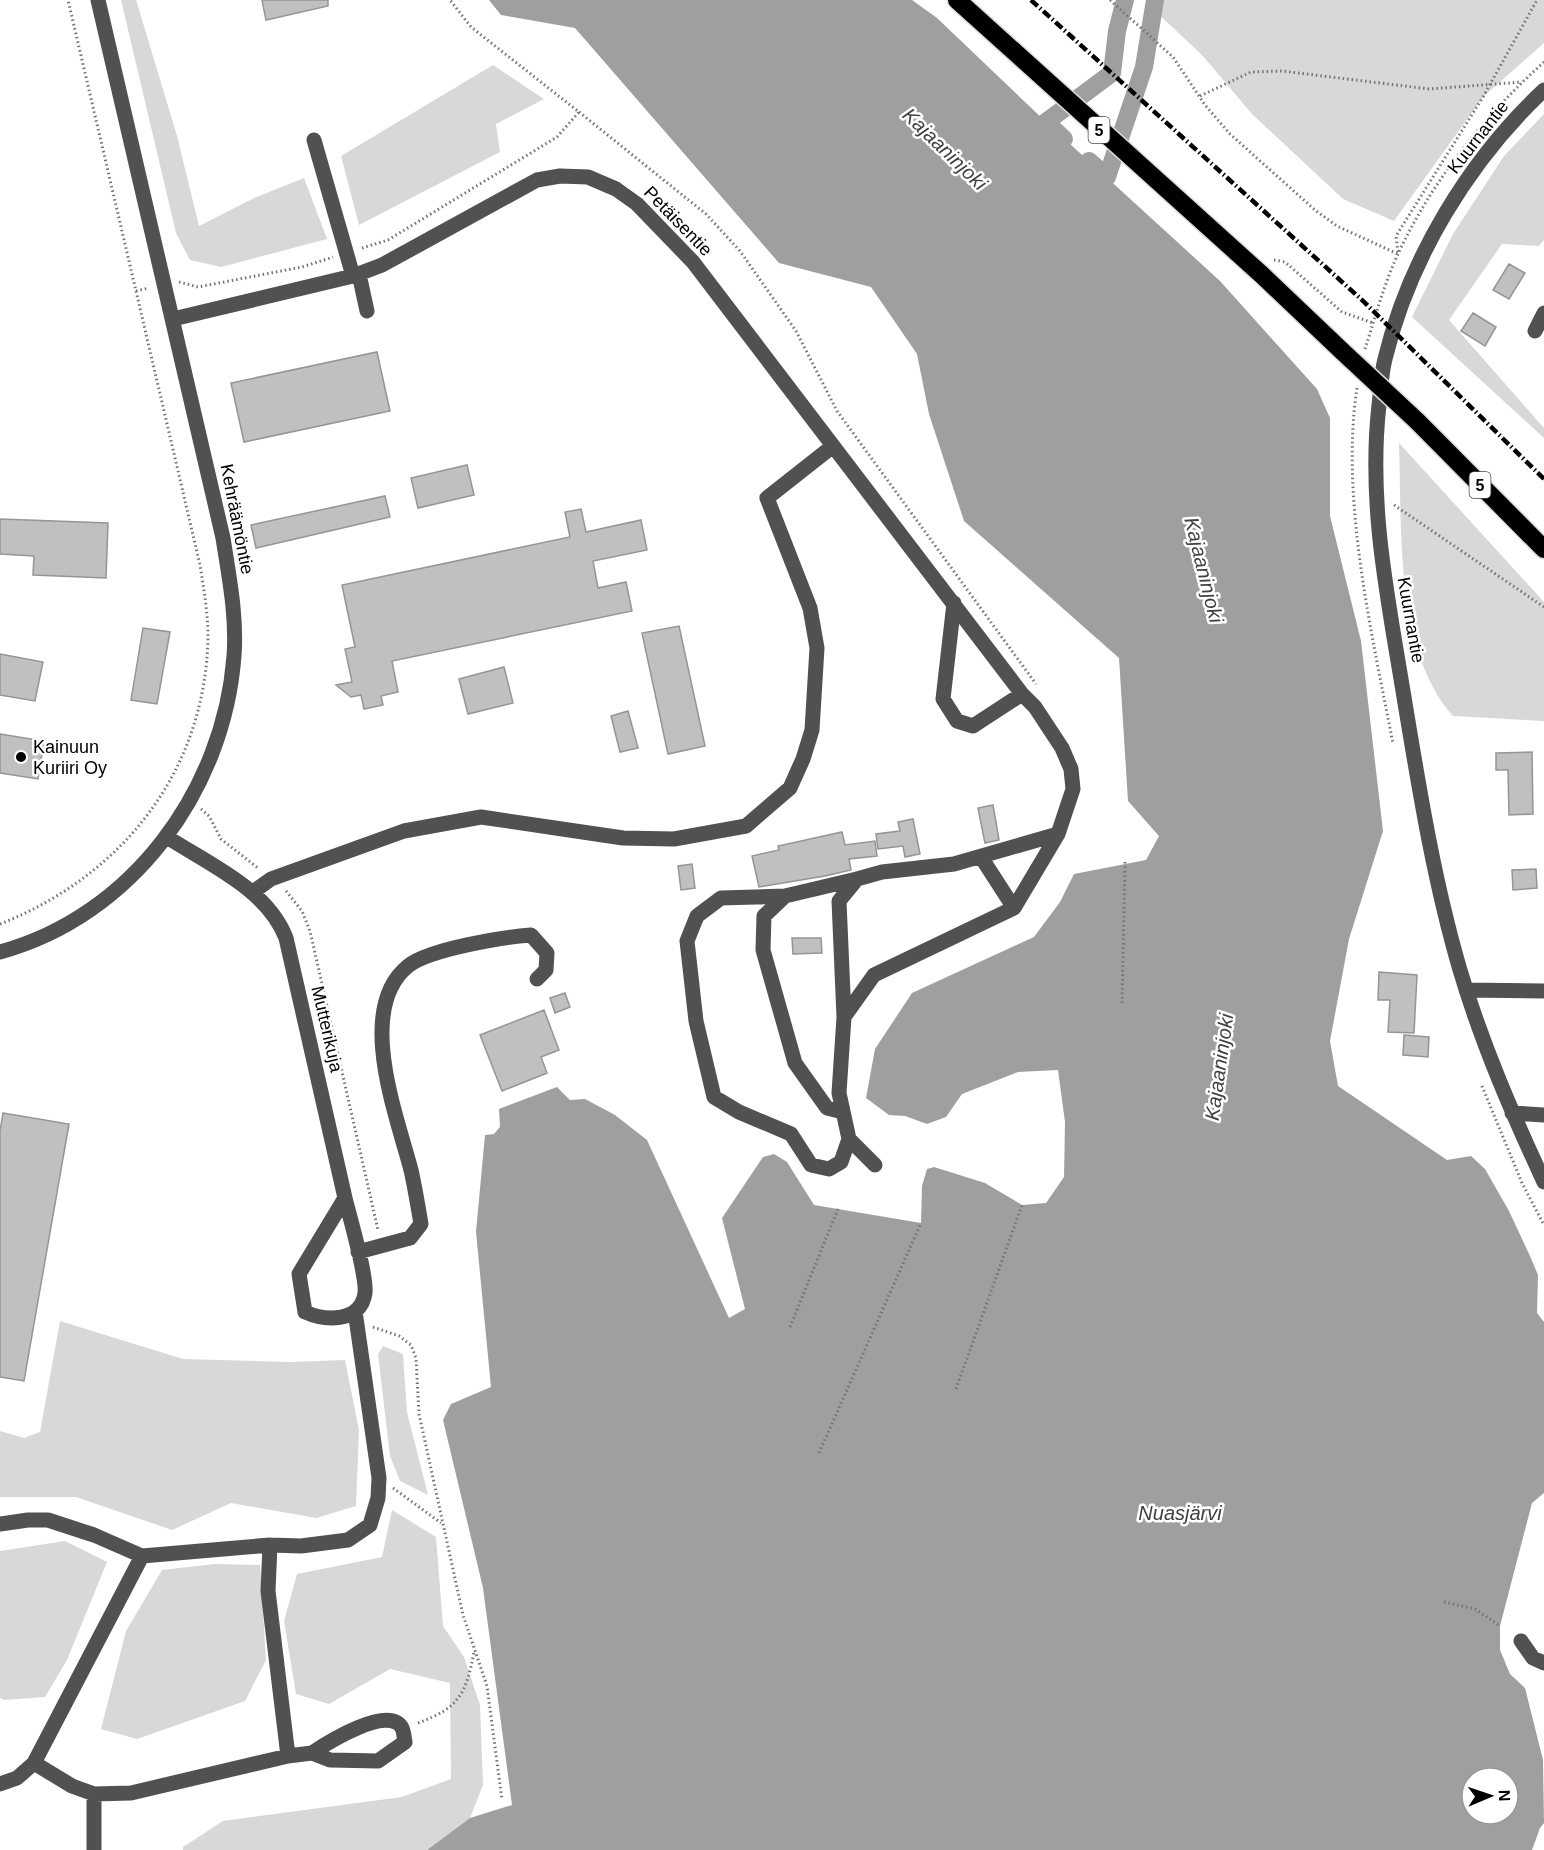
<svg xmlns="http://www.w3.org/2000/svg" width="1544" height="1850" font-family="Arial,sans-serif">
	<rect width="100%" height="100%" fill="#fff"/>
	<path fill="#d8d8d8" d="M121,0H136L137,3L177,136L199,226L254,198L304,178L327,239L221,267L190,260L176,233Z
		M1156,0H1544V43L1483,97L1394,221L1343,199L1252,114L1202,55L1154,10Z
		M493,65L544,99L496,124L500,152L359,225L341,156Z
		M1544,114V240L1539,246L1502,244L1449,320L1544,428V438L1412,317L1453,234L1504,156Z
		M1399,443L1544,602V721L1453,716C1394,649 1402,527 1399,443Z
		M60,1321L183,1359L290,1362L345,1360L359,1430L356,1506L316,1518L231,1503L172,1530L76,1497H0V1431L24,1438L40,1432Z
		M383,1346L403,1354L407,1412L428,1495L400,1481L390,1456L378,1354Z
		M392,1510L436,1537L443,1626L464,1657L480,1705L483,1785L470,1818L427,1850H183V1847L223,1821L402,1797L451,1779L450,1683L390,1669L329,1704L296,1694L284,1621L297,1574L382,1557Z
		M65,1541L107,1562L67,1660L45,1697L4,1700L0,1698V1551Z
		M215,1564L260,1565L266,1660L245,1701L137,1739L101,1729L126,1631L162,1570Z"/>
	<path fill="#9f9f9f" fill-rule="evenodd" d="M489,0H912L937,18L1046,122L1220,281L1317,389L1330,418V516L1361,641L1383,831L1349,939L1330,1041L1338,1086L1447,1160L1471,1156L1485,1169L1509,1211L1530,1256L1538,1275L1537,1313L1544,1322V1493L1532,1503L1500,1626V1650L1510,1674L1525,1688L1543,1760L1544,1823L1540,1828L1532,1850H427L470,1818L512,1805L483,1588L443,1420L451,1404L491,1387L476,1232L485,1135L494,1134L500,1127L499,1109L557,1087L570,1100L585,1099L615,1115L647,1140L729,1318L745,1309L722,1218L763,1157L774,1154L787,1162L814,1205L921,1223L922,1186L927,1169L934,1167L985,1183L1022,1205L1046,1203L1064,1177L1065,1122L1058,1070L1018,1072L962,1094L946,1117L927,1124L905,1116L889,1115L866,1098L875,1049L912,993L1034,937L1060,902L1074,874L1146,860L1159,836L1128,801L1119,658L964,521L929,414L917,354L871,287L779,263L575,28L501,15ZM1472,1778H1508V1814H1472Z"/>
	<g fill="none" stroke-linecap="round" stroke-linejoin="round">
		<path stroke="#9f9f9f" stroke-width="18" d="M1064,139L1046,122L1112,73L1117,31L1125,0
			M1089,161L1107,177L1144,67L1155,0"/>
	</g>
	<path fill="#c0c0c0" stroke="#959595" stroke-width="1.5" d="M262,0H328V6L266,20Z
		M1509,264L1525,273L1509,299L1493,290Z
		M1473,313L1496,327L1485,346L1461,331Z
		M377,352L390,411L244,442L231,383Z
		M467,465L474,495L418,508L411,478Z
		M385,496L390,517L256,548L251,525Z
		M581,509L586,532L641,520L647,550L593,561L598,588L626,582L632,611L392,661L398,692L381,696L383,705L364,709L361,695L351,697L336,685L352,682L345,649L355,647L342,585L570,537L565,512Z
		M0,519L108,523L106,578L33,575L34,556L0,554Z
		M679,626L705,746L668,754L642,633Z
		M143,628L170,632L157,704L131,700Z
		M0,654L43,662L35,701L0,695Z
		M504,667L513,703L468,714L459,679Z
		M628,711L638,748L620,752L611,716Z
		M0,734L44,741L38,779L0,773Z
		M1532,752L1533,814L1509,815L1508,770H1496V753Z
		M993,805L999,840L985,843L978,808Z
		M913,819L920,854L905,857L903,846L878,849L876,834L900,831L898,822Z
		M842,832L845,845L875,841L877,856L849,859L851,870L825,876L759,887L752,856L779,850L778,846Z
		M692,864L695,888L681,890L678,866Z
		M1536,869L1537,888L1513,890L1512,870Z
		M792,938H821L822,953L793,954Z
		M1379,972L1417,975L1414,1033L1388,1032L1390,1000H1378Z
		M565,993L570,1007L555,1013L550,998Z
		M544,1010L559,1050L541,1057L547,1073L502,1091L480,1035Z
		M1404,1035L1429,1037L1428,1057L1403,1055Z
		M3,1113L69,1124L24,1381L0,1377V1131Z"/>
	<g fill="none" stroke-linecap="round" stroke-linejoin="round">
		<g stroke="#dbdbdb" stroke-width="21">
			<path id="highway" d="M957,0L1262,275L1343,352
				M1417,421L1544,549"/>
		</g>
		<path stroke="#737373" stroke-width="3" stroke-dasharray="1.5 3" stroke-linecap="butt" d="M1110,0L1173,57L1205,105L1230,134L1315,210L1337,226L1398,254
			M1200,96L1251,72L1282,71L1429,89L1522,82
			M579,112L706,214L740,251L796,331L837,411L1036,684
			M362,248L388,240L557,137L579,112L471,27L450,0
			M1398,252L1396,236L1483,97L1537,0
			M1274,260L1285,262L1342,312L1373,323
			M179,282L198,287L302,267L333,257
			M136,291L149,288
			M1365,349C1375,318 1384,284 1398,254C1432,181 1484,116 1544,62
			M1357,388C1340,499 1372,634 1393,744
			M1394,505L1544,607
			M201,809L209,816L221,839L258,868
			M286,891L302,911L310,931L378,1230
			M0,924C122,876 205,772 208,638C208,613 204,590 200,565L68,0
			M1122,1003L1125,862
			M1482,1086L1522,1183L1544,1225
			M373,1327L399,1336L411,1345L416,1358L419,1414L463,1615L487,1686L502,1800
			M790,1327L838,1209
			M956,1389L1022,1205
			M819,1453L921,1223
			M393,1488L441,1523
			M1444,1602L1475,1609L1500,1626
			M418,1723C459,1708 466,1694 474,1652"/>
		<path stroke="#515151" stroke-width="15" d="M1544,90C1469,160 1409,259 1385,359C1381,374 1381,390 1379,405C1369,494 1384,579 1399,667C1416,768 1431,871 1460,970C1482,1044 1512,1113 1544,1182
			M314,140L353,276
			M359,274L367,311
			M173,319L353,276L382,265L537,180L560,176L588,177L616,189L637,204L693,262L1022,694L973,726L957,721L943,699L954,603
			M1535,331L1544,313
			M167,837C210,865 267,889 286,938L345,1198L299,1274L305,1312C325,1321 361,1323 365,1293C367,1276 350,1218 345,1198
			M981,857L1014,908
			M253,892L271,879L404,831L481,817L623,838L674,839L746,826L790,788L803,759L812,730L817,648L810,608L767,498L833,446
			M785,896L721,898L697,916L687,941L696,1021L714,1097L739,1112L791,1134L811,1165L829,1169L841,1162L849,1139
			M0,952C132,916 224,790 234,656C237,616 229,577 223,538L98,0
			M1466,990L1544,991
			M844,1017L839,901L857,879L882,872L954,864L1058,834
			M843,1112L827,1108L795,1063L763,950L764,916L785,896L857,879
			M1512,1113L1544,1115
			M875,1165L849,1139L839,1093L844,1017L874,975L1014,908L1058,834L1073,789L1071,769L1062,748L1035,707L1022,694
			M358,1252L410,1238L421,1224C418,1206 415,1188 411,1170C397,1116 355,1009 408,966C429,949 504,937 531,935L547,953L546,970L537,979
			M0,1524L28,1520H48L94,1535L142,1556L270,1545L301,1546L348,1540L370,1525L378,1498L379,1478L355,1311
			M270,1545L268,1591L288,1756
			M1521,1641L1533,1658L1544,1663
			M34,1763L72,1786L94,1794L131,1793L288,1756L312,1753L330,1760L378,1761L405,1742C404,1738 404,1732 402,1728C389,1704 327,1743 312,1753
			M0,1784L17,1778L34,1763L142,1556
			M94,1794V1850"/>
		<use href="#highway" stroke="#000" stroke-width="18"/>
		<path stroke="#000" stroke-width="4.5" stroke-dasharray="9 3 1.5 3" stroke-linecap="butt" d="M1031,0L1362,300L1544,479"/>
		<g stroke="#dbdbdb" stroke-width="21" stroke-linecap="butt">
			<path id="highway-bridge" d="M1343,352L1417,421"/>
		</g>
		<use href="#highway-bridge" stroke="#000" stroke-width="18"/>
	</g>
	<circle fill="#000" stroke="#fff" stroke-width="2" cx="21" cy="757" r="6"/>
	<g text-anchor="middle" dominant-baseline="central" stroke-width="5" stroke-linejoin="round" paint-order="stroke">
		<g fill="#fff" stroke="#4c4c4c" stroke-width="1.5">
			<rect x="1088.5" y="117" width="21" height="26" rx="4.5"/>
			<rect x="1469.5" y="472" width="21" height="26" rx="4.5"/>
		</g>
		<g font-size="16" font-weight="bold" fill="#000">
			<text x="1099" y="130">5</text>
			<text x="1480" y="485">5</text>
		</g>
		<g font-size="18" fill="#000" stroke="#fff">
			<text transform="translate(1478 137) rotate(-52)">Kuurnantie</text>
			<text transform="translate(678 221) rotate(46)">Petäisentie</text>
			<text transform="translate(237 519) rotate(79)">Kehräämöntie</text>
			<text transform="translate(1411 620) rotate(80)">Kuurnantie</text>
			<text transform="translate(327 1029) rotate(77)">Mutterikuja</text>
		</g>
		<g font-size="18" fill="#000" stroke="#fff" text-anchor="start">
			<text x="33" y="747">Kainuun<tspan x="33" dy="21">Kuriiri Oy</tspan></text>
		</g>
		<g font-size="20" font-style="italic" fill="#404040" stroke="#fff">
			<text transform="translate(945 149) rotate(44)">Kajaaninjoki</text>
			<text transform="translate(1204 570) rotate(76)">Kajaaninjoki</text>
			<text transform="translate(1219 1067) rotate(-82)">Kajaaninjoki</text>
			<text x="1180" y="1513">Nuasjärvi</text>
		</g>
	</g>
	<g transform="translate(1490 1796) rotate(88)"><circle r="28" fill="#ffffff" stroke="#999999" stroke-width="1.5"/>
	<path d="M0-4.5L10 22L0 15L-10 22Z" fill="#000000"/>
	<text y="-9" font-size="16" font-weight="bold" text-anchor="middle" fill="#000000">N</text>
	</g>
</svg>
